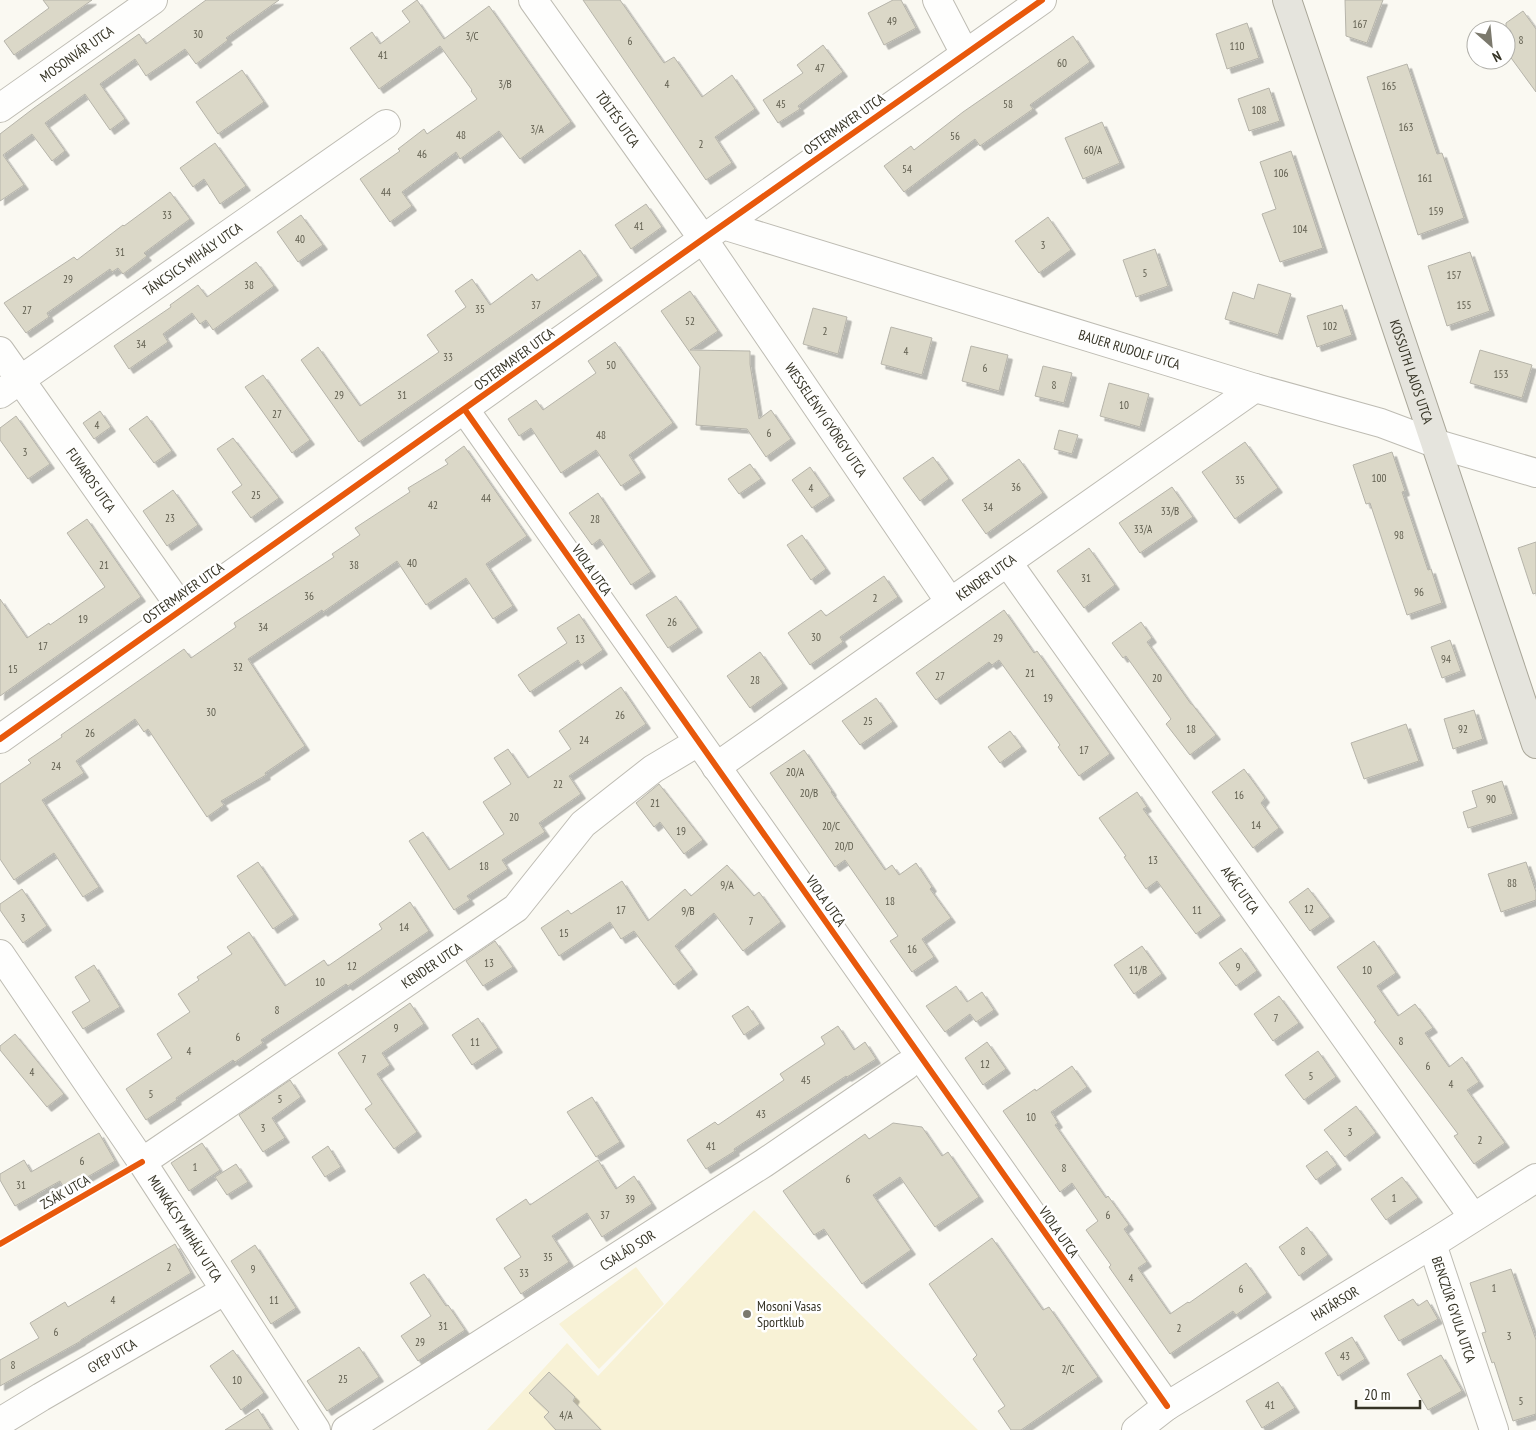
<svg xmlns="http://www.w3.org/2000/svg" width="1536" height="1430" font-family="'PT Sans Narrow',sans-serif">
	<defs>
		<filter id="shadow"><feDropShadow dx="4.5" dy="4.5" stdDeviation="0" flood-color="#0004"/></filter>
	</defs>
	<rect width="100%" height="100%" fill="#faf9f2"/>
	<path fill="#f8f2d6" d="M754,1210L978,1430H487L567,1343L598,1376Z
		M636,1267L664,1304L599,1369L559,1324Z"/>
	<path fill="#dbd8c8" stroke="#b6b4aa" filter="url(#shadow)" d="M43,0H92L14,55L4,41L49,8Z
		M206,0H279L226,38L228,40L196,64L185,49L146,76L135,59L100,84L125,119L110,130L85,94L45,123L65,151L52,161L32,134L3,155L24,185L0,201V134L34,108L139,34L146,44Z
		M417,0L444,39L489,6L571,122L520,159L499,131L460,159L456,152L402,192L412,206L390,222L360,179L400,151L398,149L424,129L427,134L477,99L471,91L472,90L440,46L379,89L350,48L372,32L380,44L410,22L402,11Z
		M583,0H620L664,63L674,57L702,97L732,75L755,109L715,137L732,163L706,180Z
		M893,0H901L916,28L884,45L868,13Z
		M1345,0H1383L1367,43L1346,36Z
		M1523,11L1536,29V92L1506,51V23Z
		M1247,23L1259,58L1227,69L1216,34Z
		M1073,36L1090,62L1030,105L1033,109L980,146L975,139L904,192L884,166L911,146L914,150L963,112Z
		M823,45L843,72L798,106L800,109L778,123L763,100L803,73L797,65Z
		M1407,64L1437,154L1442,153L1464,218L1418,235L1367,77Z
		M242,70L264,102L218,134L196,102Z
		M1269,88L1280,121L1249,131L1238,99Z
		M1102,122L1120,163L1083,179L1065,138Z
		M215,143L246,186L220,204L204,179L193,187L180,168Z
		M1291,151L1323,248L1280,262L1262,214L1276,209L1260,162Z
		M170,192L190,219L144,253L147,256L123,274L118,268L112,272L110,269L47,313L49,317L26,333L4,303L74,257L77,260L123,225L124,226Z
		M646,204L662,227L631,249L615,225Z
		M301,215L323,245L298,262L277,232Z
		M1048,217L1071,250L1039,273L1015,241Z
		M1155,249L1168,286L1136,297L1123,260Z
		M580,250L598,276L359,442L301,360L318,347L360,406L439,352L427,335L466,307L455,291L472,279L490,305L532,274L537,281Z
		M1470,252L1490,311L1447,326L1428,266Z
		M256,262L274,286L213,330L206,320L200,324L192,313L163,334L168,342L129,369L114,346L171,307L170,305L198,285L207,297Z
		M1258,284L1291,294L1278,335L1225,319L1233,292L1254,299Z
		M690,291L718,331L690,350L750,351V364L759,419L771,410L791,439L766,457L747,429L696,425L700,367L661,311Z
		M1342,305L1352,335L1317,347L1307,316Z
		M813,308L847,317L838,354L803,344Z
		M891,327L932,338L922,375L881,364Z
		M615,342L673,423L629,455L641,473L621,486L596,450L561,473L531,428L519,436L508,419L536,400L543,410L596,373L588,361Z
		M971,346L1008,355L999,391L962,381Z
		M1480,350L1532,365L1522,398L1470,383Z
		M1043,366L1072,373L1064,403L1035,396Z
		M263,375L310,440L292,453L245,387Z
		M1109,383L1149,394L1140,427L1100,416Z
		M100,411L111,427L94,439L83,423Z
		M16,416L50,464L28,479L0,440V428Z
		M147,416L172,451L154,463L129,429Z
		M1059,430L1078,435L1072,454L1054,449Z
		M233,438L279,498L251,518L232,492L242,485L217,449Z
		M1245,442L1278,488L1235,519L1202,472Z
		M464,446L527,536L486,564L513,606L493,619L466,578L426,605L397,561L323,612L322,610L248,659L305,746L265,773L266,775L221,801L224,805L207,817L148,729L144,732L135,719L76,761L84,773L42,800L99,887L83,897L54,853L14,880L0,859V784L31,763L28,760L62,737L61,735L184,649L191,658L236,627L234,623L334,557L332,554L360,535L355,528L410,492L408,488L448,464L445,460Z
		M1392,452L1405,491L1402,492L1428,570L1431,569L1442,603L1407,615L1370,503L1366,504L1353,465Z
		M933,457L949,479L920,501L903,478Z
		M1019,459L1043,493L986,534L962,500Z
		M750,464L761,479L739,494L728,479Z
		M810,467L830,496L812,508L792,480Z
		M1172,487L1193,517L1140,553L1119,523Z
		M173,490L198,525L167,546L143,511Z
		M598,493L651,572L631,585L600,539L592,545L569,513Z
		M87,519L141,597L0,696V599L27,638L49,623L50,625L105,587L67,533Z
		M802,535L826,569L811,580L787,545Z
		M1536,542V593L1533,594L1518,548Z
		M1089,548L1115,585L1084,608L1057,571Z
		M884,576L898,597L840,637L843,642L810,665L788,633L821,610L826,616Z
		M676,596L698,628L668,648L646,615Z
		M1004,610L1034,653L1037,651L1110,754L1079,776L1058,747L1060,745L999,660L992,665L989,662L936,700L916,673Z
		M579,614L603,650L581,665L578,660L530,692L518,675L567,643L557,628Z
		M1141,622L1152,638L1147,642L1191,704H1192L1216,735L1190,755L1166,724L1171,719L1126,656L1123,658L1112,643Z
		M1450,640L1461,671L1442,678L1431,647Z
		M760,652L783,684L750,708L727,676Z
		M621,687L646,724L569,776L581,794L539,823L545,832L502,860L508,869L467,896L470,900L454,910L409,841L423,832L449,870L504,834L483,802L511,784L494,758L508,749L528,778L571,749L559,731Z
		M876,698L893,722L860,745L842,721Z
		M1474,710L1483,739L1453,749L1444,719Z
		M1406,724L1419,761L1364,779L1351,743Z
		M1010,731L1022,747L1000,763L988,747Z
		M804,750L832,791L831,792L885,870L892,865L899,875L916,863L932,887L930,889L951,918L922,939L934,957L912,972L890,941L898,936L845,860L835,867L770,773Z
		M1244,769L1265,798L1261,803L1279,828L1253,848L1212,792Z
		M1502,781L1513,814L1468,828L1463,812L1477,807L1472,791Z
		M659,784L703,840L684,854L660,822L654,827L636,803Z
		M1137,792L1147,807L1143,809L1221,916L1196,934L1157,881L1146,889L1124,857L1126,856L1099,818Z
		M258,862L294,915L273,929L237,876Z
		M1526,862L1536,892V900L1501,912L1488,874Z
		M727,865L754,896L759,892L781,922L743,951L714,913L675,946L693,970L674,985L634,931L621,939L610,922L559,956L541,928L568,910L571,914L622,881L648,921L685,889L691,896Z
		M1308,888L1330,917L1310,931L1289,902Z
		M22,889L47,926L23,943L0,910V904Z
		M410,902L429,931L348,986L346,984L261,1040L263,1043L235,1062L233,1060L176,1098L177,1100L146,1120L126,1089L172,1058L157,1034L190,1012L178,994L199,980L197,977L232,954L227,947L249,932L285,986L324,960L328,966L382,929L379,924Z
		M495,941L513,967L483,986L466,961Z
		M1374,941L1396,973L1377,986L1398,1016L1415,1004L1433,1028L1425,1033L1449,1067L1462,1057L1479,1082L1467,1090L1505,1143L1474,1164L1454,1136L1458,1134L1374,1022L1376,1021L1337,967Z
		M1142,946L1162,974L1134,994L1114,965Z
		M1241,948L1257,971L1236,986L1219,963Z
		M94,965L120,1007L83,1029L72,1012L90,1001L75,977Z
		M956,986L967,1002L982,992L994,1010L976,1022L970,1014L945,1032L926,1006Z
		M1279,996L1299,1023L1273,1041L1254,1014Z
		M410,1003L424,1024L382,1053L390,1065L377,1074L417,1132L394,1149L365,1109L372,1104L338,1053Z
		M748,1006L760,1024L744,1035L732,1016Z
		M478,1018L498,1048L472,1065L452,1035Z
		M838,1026L854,1050L865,1042L876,1059L847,1077L846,1076L734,1149L735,1151L706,1169L687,1140L715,1122L718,1125L784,1080L780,1074L825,1044L821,1037Z
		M15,1034L64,1094L47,1107L0,1050V1046Z
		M987,1042L1006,1069L983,1085L965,1058Z
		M1318,1051L1336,1077L1304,1100L1285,1075Z
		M1072,1066L1087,1087L1051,1112L1058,1123L1055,1125L1106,1198L1108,1196L1129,1225L1124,1229L1147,1262L1138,1268L1170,1314L1188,1302L1189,1303L1246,1263L1267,1293L1236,1315L1233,1311L1170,1354L1109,1267L1111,1265L1086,1230L1098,1221L1072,1183L1060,1192L1003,1111L1035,1089L1036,1091Z
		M290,1080L301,1097L272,1118L285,1138L263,1152L239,1115Z
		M592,1097L620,1142L596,1157L567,1112Z
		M1356,1106L1376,1133L1345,1157L1324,1130Z
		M893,1123L922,1127L942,1156L948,1152L979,1197L935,1227L900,1177L873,1195L911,1250L862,1284L824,1229L814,1235L783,1191L865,1134L869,1139Z
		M99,1133L115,1161L65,1190L60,1181L15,1206L0,1180V1174L24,1160L31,1172Z
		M202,1143L220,1170L189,1191L171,1163Z
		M328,1146L341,1167L325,1177L312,1157Z
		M1327,1151L1337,1165L1316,1180L1306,1166Z
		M598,1160L616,1189L634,1176L652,1204L602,1237L587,1213L552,1236L569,1262L521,1294L504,1268L521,1257L496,1219L526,1199L530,1205Z
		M236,1164L248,1182L227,1195L215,1177Z
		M1402,1177L1418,1198L1386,1220L1371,1199Z
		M1307,1227L1328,1255L1299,1276L1279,1247Z
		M992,1238L1043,1310L1049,1307L1098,1377L1021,1430H1011L998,1411L1005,1406L973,1359L977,1355L929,1284Z
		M175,1244L191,1273L81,1340V1341L0,1386V1360L39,1338L30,1323L65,1302L68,1307Z
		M255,1245L296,1308L271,1324L231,1261Z
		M1511,1269L1536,1340V1414L1513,1421L1494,1362L1492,1363L1482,1333L1486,1332L1470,1283Z
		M424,1274L446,1306L448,1305L465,1330L418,1361L401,1336L431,1316L410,1283Z
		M1413,1299L1418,1306L1427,1300L1438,1319L1399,1341L1384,1316Z
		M1352,1337L1365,1359L1338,1376L1325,1353Z
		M359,1347L379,1377L327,1411L307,1381Z
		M233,1350L264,1393L241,1410L210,1366Z
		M1441,1355L1462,1391L1428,1410L1407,1374Z
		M549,1372L575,1397L573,1401L601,1430H556L544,1417L549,1412L529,1393Z
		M1278,1382L1295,1408L1262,1428L1246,1401Z
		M258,1409L271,1430H225Z"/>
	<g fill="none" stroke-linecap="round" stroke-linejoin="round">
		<g stroke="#bebcb3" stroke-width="30">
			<g id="minor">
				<path id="s1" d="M533,0L703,239L950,602"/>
				<path d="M937,0L965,54"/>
				<path id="s2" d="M0,108L153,0"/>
				<path id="s3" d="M723,225L1255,388L1381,423L1437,444L1536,473"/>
				<path id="s4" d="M0,351L182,609"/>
				<path id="s5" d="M0,394L386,124"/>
				<path d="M465,410L1167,1406"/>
				<path id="s6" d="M1008,563L1473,1217"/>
				<path d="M0,739L703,239L1042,0"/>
				<path id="s7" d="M716,767L1255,388"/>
				<path id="s8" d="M0,954L142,1162L316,1430"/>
				<path id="s9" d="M142,1162L516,908L583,824L653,769L698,742"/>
				<path id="s10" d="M1432,1244L1494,1430"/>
				<path id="s11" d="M0,1422L41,1397L224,1291"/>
				<path id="s12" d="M346,1430L764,1163L906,1066"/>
				<path id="s13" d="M1136,1430L1167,1406L1432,1244L1536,1178"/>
			</g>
		</g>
		<g stroke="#a9a698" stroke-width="30">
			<g id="major">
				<path id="s14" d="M1287,0L1536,744"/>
			</g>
		</g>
		<use href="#minor" stroke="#fefefd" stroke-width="28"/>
		<use href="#major" stroke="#e5e4dd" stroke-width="28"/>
		<g stroke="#fff" stroke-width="9">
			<path id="cycleway" d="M465,410L1167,1406
				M0,739L703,239L1042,0
				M0,1244L142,1162"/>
		</g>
		<use href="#cycleway" stroke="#e8590c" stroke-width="6"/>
	</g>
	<circle fill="#7b796d" stroke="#fff" stroke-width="2" cx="747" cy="1314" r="5"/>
	<g text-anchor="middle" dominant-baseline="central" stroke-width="5" stroke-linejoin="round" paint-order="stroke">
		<g font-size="11" fill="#5f5d4e">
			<text x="892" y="21">49</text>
			<text x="1360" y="24">167</text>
			<text x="198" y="34">30</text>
			<text x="472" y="36">3/C</text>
			<text x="1521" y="40">8</text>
			<text x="630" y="41">6</text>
			<text x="1237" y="46">110</text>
			<text x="383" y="55">41</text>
			<text x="1062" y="63">60</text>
			<text x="820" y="68">47</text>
			<text x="505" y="84">3/B</text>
			<text x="667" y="84">4</text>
			<text x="1389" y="86">165</text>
			<text x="781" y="104">45</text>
			<text x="1008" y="104">58</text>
			<text x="1259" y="110">108</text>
			<text x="1406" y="127">163</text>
			<text x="537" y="129">3/A</text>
			<text x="461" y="135">48</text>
			<text x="955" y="136">56</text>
			<text x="701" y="144">2</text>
			<text x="1093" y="150">60/A</text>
			<text x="422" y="154">46</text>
			<text x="907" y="169">54</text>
			<text x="1281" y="173">106</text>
			<text x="1425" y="178">161</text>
			<text x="386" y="192">44</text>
			<text x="1436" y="211">159</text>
			<text x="167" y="215">33</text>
			<text x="639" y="226">41</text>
			<text x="1300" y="229">104</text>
			<text x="300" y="239">40</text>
			<text x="1043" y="245">3</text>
			<text x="120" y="252">31</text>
			<text x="1145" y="273">5</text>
			<text x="1454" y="275">157</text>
			<text x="68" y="279">29</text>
			<text x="249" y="285">38</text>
			<text x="536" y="305">37</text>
			<text x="1464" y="305">155</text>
			<text x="480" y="309">35</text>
			<text x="27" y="310">27</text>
			<text x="690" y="321">52</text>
			<text x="1330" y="326">102</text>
			<text x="825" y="331">2</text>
			<text x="141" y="344">34</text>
			<text x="906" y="351">4</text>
			<text x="448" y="357">33</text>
			<text x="611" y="365">50</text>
			<text x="985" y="368">6</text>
			<text x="1501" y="374">153</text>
			<text x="1054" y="385">8</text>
			<text x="339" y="395">29</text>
			<text x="402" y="395">31</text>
			<text x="1124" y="405">10</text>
			<text x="277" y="414">27</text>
			<text x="97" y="425">4</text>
			<text x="769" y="433">6</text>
			<text x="601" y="435">48</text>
			<text x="25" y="452">3</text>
			<text x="1379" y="478">100</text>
			<text x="1240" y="480">35</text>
			<text x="1016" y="487">36</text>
			<text x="811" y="488">4</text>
			<text x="256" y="495">25</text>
			<text x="486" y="498">44</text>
			<text x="433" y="505">42</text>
			<text x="988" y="507">34</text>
			<text x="1170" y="511">33/B</text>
			<text x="170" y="518">23</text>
			<text x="595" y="519">28</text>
			<text x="1143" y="529">33/A</text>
			<text x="1399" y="535">98</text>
			<text x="412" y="563">40</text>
			<text x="104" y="565">21</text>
			<text x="354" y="565">38</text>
			<text x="1086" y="578">31</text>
			<text x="1419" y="592">96</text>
			<text x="309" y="596">36</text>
			<text x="875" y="598">2</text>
			<text x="83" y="619">19</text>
			<text x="672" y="622">26</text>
			<text x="263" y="627">34</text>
			<text x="816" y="637">30</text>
			<text x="998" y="638">29</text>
			<text x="580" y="639">13</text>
			<text x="43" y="646">17</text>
			<text x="1446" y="659">94</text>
			<text x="238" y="667">32</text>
			<text x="13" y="669">15</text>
			<text x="1030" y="673">21</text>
			<text x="940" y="676">27</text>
			<text x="1157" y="678">20</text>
			<text x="755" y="680">28</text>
			<text x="1048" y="698">19</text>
			<text x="211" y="712">30</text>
			<text x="620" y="715">26</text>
			<text x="868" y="721">25</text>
			<text x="1191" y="729">18</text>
			<text x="1463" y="729">92</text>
			<text x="90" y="733">26</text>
			<text x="584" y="740">24</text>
			<text x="1084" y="750">17</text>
			<text x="56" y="766">24</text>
			<text x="795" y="772">20/A</text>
			<text x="558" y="784">22</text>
			<text x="809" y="793">20/B</text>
			<text x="1239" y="795">16</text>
			<text x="1491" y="799">90</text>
			<text x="655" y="803">21</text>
			<text x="514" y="817">20</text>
			<text x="1256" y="825">14</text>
			<text x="831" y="826">20/C</text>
			<text x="681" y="831">19</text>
			<text x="844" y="846">20/D</text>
			<text x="1153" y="860">13</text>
			<text x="484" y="866">18</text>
			<text x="1512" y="883">88</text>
			<text x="727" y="885">9/A</text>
			<text x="890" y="901">18</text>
			<text x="1309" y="909">12</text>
			<text x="621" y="910">17</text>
			<text x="1197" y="910">11</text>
			<text x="688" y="911">9/B</text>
			<text x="23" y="918">3</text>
			<text x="751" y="921">7</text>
			<text x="404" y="927">14</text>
			<text x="564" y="933">15</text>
			<text x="912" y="949">16</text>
			<text x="489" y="963">13</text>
			<text x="352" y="966">12</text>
			<text x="1238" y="967">9</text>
			<text x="1138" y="970">11/B</text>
			<text x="1367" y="970">10</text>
			<text x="320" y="982">10</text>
			<text x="277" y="1010">8</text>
			<text x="1276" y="1018">7</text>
			<text x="396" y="1028">9</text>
			<text x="238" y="1037">6</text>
			<text x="1401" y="1041">8</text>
			<text x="475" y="1042">11</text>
			<text x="189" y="1051">4</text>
			<text x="364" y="1059">7</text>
			<text x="985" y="1064">12</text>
			<text x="1428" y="1066">6</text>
			<text x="32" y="1072">4</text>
			<text x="1311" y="1076">5</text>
			<text x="806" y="1080">45</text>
			<text x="1451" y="1084">4</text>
			<text x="151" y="1094">5</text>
			<text x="280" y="1099">5</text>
			<text x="761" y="1114">43</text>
			<text x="1031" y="1117">10</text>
			<text x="263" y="1128">3</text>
			<text x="1350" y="1132">3</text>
			<text x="1480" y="1140">2</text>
			<text x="711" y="1146">41</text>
			<text x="82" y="1161">6</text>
			<text x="195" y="1167">1</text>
			<text x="1064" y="1168">8</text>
			<text x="848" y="1179">6</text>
			<text x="21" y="1185">31</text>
			<text x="1394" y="1198">1</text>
			<text x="630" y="1199">39</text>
			<text x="605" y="1215">37</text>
			<text x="1108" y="1215">6</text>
			<text x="1303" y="1251">8</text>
			<text x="548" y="1257">35</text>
			<text x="169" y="1267">2</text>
			<text x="253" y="1269">9</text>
			<text x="524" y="1273">33</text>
			<text x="1131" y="1278">4</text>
			<text x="1494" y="1288">1</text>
			<text x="1241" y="1289">6</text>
			<text x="113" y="1300">4</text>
			<text x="274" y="1300">11</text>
			<text x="443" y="1326">31</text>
			<text x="1179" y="1328">2</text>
			<text x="56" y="1332">6</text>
			<text x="1509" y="1336">3</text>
			<text x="420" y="1342">29</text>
			<text x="1345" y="1356">43</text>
			<text x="13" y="1365">8</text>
			<text x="1068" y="1369">2/C</text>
			<text x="343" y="1379">25</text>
			<text x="237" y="1380">10</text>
			<text x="1521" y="1401">5</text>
			<text x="1270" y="1405">41</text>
			<text x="566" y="1415">4/A</text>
		</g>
		<g font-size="14" fill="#363426" stroke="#fff">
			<text stroke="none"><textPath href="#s2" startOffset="94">MOSONVÁR UTCA</textPath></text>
			<text stroke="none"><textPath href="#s1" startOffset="146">TÖLTÉS UTCA</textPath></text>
			<text transform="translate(844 124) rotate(-35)">OSTERMAYER UTCA</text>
			<text stroke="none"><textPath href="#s5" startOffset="235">TÁNCSICS MIHÁLY UTCA</textPath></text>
			<text stroke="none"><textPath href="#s3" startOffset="425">BAUER RUDOLF UTCA</textPath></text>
			<text transform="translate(514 359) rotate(-36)">OSTERMAYER UTCA</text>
			<text stroke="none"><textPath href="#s14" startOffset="392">KOSSUTH LAJOS UTCA</textPath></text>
			<text stroke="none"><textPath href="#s1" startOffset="512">WESSELÉNYI GYÖRGY UTCA</textPath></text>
			<text stroke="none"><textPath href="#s4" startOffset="158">FUVAROS UTCA</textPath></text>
			<text transform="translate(592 570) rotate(55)">VIOLA UTCA</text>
			<text stroke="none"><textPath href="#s7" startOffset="330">KENDER UTCA</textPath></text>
			<text transform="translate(183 593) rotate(-35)">OSTERMAYER UTCA</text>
			<text stroke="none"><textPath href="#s6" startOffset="401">AKÁC UTCA</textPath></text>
			<text transform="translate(826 901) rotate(55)">VIOLA UTCA</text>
			<text stroke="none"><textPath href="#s9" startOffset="350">KENDER UTCA</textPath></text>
			<text transform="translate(65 1192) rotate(-30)">ZSÁK UTCA</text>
			<text stroke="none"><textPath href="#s8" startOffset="331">MUNKÁCSY MIHÁLY UTCA</textPath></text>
			<text transform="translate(1059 1232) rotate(55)">VIOLA UTCA</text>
			<text stroke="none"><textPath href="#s12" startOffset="334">CSALÁD SOR</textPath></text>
			<text stroke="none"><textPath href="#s13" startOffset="236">HATÁRSOR</textPath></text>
			<text stroke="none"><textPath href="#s10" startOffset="69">BENCZÚR GYULA UTCA</textPath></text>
			<text stroke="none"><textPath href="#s11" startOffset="130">GYEP UTCA</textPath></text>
		</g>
		<g font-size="14" fill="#363426" stroke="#fff" text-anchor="start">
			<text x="757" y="1306">Mosoni Vasas<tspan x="757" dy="16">Sportklub</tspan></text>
		</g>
	</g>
	<g transform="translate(1491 45) rotate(153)"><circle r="24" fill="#ffffff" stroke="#afaea8"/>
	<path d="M0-4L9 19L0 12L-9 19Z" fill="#7b796d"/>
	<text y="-8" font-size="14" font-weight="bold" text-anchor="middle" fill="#363426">N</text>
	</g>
	<path d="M1356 1400v8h64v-8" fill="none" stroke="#363426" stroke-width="2.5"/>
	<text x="1364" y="1400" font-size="15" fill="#363426" stroke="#ffffff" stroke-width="4" paint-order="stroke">20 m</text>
</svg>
